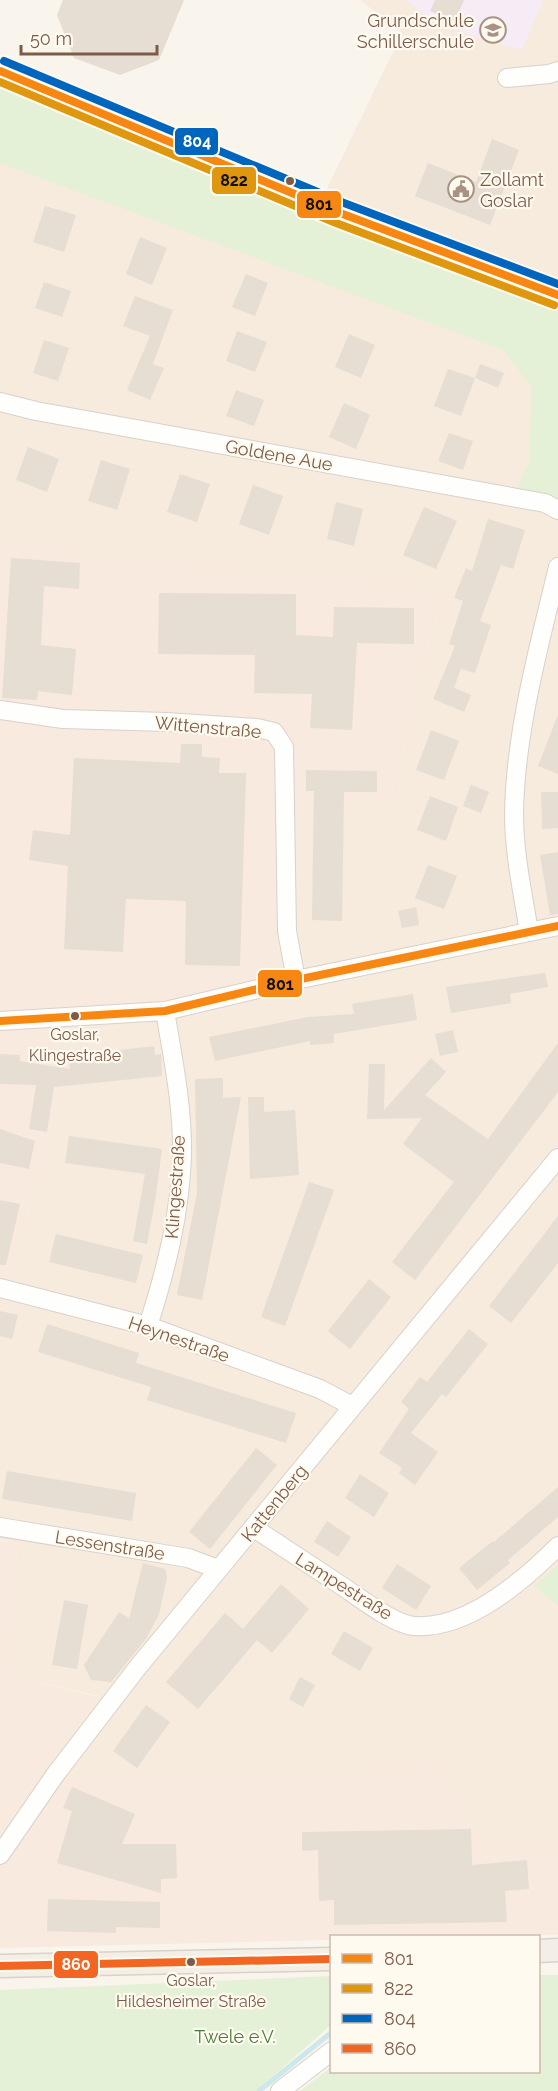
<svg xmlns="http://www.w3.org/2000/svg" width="558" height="2091" font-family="Raleway,sans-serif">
	<rect width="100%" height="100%" fill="#f9f5ed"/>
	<path fill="#f6ebdd" d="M360,0H558V1565L548,1574L558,1606V1850L483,1849L203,1781L34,1777L98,1696L4,1674L18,1543L0,1540V1296L5,1297L50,1131L59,1065L57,1036L278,1002L280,802L398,801L409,708L442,600L101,558L0,536V83L319,205L402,33Z"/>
	<path fill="#f9eae0" d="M0,536L101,558L427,588L442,600L409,708L398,801L280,803L278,1002L57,1036L59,1065L50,1131L5,1297L0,1296Z
		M0,1541L18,1543L4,1674L99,1697L35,1777L203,1781L441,1766L483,1849L558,1850V1935L332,1936L331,1940L0,1948Z"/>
	<path fill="#f6ecf5" d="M406,0H543L522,50L478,38L433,21Z"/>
	<path fill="#e4f1d6" d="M0,71L340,213L361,238L448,272L484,268L558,295V509L512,497L530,461L531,386L503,350L0,163Z
		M558,1565V1621V1606L534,1586Z
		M539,1975H558V2091H300L331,2067L332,2072H538Z
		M331,1976V2025L256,2091H0V1990Z"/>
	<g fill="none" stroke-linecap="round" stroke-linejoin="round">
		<path stroke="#cce8ec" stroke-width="5" d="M259,2091L332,2032"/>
	</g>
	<path fill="#e6ddd3" d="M63,0H184L159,60L120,75L74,58L57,15Z
		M435,0H464L455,22L430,11Z
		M492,139L519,150L490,225L415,196L428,163L476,182Z
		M45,206L76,215L64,252L33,242Z
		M140,237L167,248L152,285L126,274Z
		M246,274L268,283L255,316L232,307Z
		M44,282L71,291L62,317L35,308Z
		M135,296L173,310L153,364L164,368L150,400L127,390L150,336L123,326Z
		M237,331L267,342L255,372L226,361Z
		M349,334L375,345L361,378L335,367Z
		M44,340L69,348L58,381L33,373Z
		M480,364L504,373L498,388L475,378Z
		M448,369L475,378L461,416L434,406Z
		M236,390L264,400L254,426L226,416Z
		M344,403L370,415L356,449L329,437Z
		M449,433L473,441L463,470L438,461Z
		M28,447L59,459L47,492L16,480Z
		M101,460L130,469L117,510L88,501Z
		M180,474L210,484L197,522L167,512Z
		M253,485L283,496L269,535L239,524Z
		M336,502L363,509L354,546L327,539Z
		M424,507L457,521L436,569L403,555Z
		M488,519L525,530L513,569L501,565L480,621L491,625L475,673L461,669L454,688L471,695L464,712L433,699L455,646L449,644L463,601L454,598L466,568L472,571Z
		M11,558L80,563L79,589L44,586L41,645L76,649L72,695L38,691L37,700L2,698Z
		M159,593L296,594V635L333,637L334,607L414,608V644L357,643L352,730L310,728L312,694L254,693L255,655L158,654Z
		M557,717H558V774L538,766Z
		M431,730L459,741L444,780L416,770Z
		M181,744H202V757L220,758L219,773H246L240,966L185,965L186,901L126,899L123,952L64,949L68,866L29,860L33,830L70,835L74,758L180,763Z
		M306,770L377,771V792H344L342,921L312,920L314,791H306Z
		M471,785L489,792L481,813L463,806Z
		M541,792H558V828L542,829Z
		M430,796L458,807L446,841L417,830Z
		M558,852V914L550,915L540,855Z
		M428,865L457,876L444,909L415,898Z
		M416,907L419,925L402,928L398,911Z
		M545,973L548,987L510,994L511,1003L451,1013L446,987Z
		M413,994L417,1020L334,1034V1043L310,1045V1041L215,1061L209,1037L308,1017L354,1014L352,1004Z
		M453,1030L458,1052L440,1056L435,1034Z
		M558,1043V1092L415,1280L392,1262L454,1182L403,1144L422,1118L367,1119L369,1064H385L384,1110L431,1058L446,1072L425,1095L488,1139Z
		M154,1046L155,1055L161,1054L162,1076L54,1087L47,1132L29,1129L36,1085L0,1084V1054L20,1055V1061L70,1069L68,1056Z
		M223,1078V1098L241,1097L202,1300L177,1295L197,1193L195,1079Z
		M248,1097H264V1112L295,1110L299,1175L250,1179Z
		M0,1129L35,1141L29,1169L0,1163Z
		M69,1136L162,1149L156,1195L147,1244L133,1241L145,1174L65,1163Z
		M309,1182L334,1190L285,1326L261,1317Z
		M0,1200L20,1204L6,1265H0Z
		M558,1216V1263L511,1323L489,1306Z
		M56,1234L143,1255L136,1283L49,1262Z
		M369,1279L391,1297L350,1349L328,1331Z
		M0,1311L18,1315L12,1339L0,1336Z
		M47,1324L139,1353L136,1363L296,1413L286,1443L147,1400L151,1387L38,1352Z
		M469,1329L488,1344L446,1397L442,1394L411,1433L438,1452L415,1485L399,1473L402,1468L379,1453L409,1409L401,1402L420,1377L427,1382Z
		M256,1448L277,1465L210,1549L189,1532Z
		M7,1471L136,1493L132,1521L2,1499Z
		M360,1474L389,1493L374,1517L345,1498Z
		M558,1487V1517L508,1560L510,1563L477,1590L459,1568L493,1541L494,1542Z
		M327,1521L351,1537L338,1557L314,1542Z
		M143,1563L165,1569L167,1577L159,1614L146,1639L111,1682L91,1680L84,1665L119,1612L129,1618Z
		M397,1564L431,1586L416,1610L382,1588Z
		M281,1584L309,1609L272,1653L257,1640L198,1709L166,1682L225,1613L243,1629Z
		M64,1600L88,1605L77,1669L52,1665Z
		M344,1631L373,1648L360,1671L331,1654Z
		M300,1677L315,1685L303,1707L289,1699Z
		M146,1705L170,1722L137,1768L113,1751Z
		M72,1787L135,1814L122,1844H176L177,1878L161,1879V1893L57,1863L72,1811L63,1808Z
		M471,1829L472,1865L527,1860L529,1889L505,1891L507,1922L334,1925V1900L319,1901L318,1850L302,1851V1832Z
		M48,1899L160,1902V1928L116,1927V1933L47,1931Z"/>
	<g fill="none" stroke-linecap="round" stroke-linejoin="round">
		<g stroke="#d8d1ca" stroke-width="20">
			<path id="minor" d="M0,71L340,213L558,295
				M507,78L549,74L558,71
				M0,402L36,411L545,503L558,510
				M0,710L63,719L167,722L257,728L274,732L284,747L287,931L296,980
				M529,932C523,894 514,854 514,814C515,733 539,646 558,567
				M0,1021L165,1011L296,980L558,926
				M0,1288L148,1326L320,1389L352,1406
				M148,1326C166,1270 180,1215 182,1156C183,1107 173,1059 165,1011
				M0,1527L188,1558L218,1569
				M254,1528C283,1547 313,1567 342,1586C360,1598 393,1624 414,1626C467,1630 523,1581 558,1546
				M0,1855L55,1775L138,1667L558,1158
				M280,2091L332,2051"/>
		</g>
		<g stroke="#dbd1ca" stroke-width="25">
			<path id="major" d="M538,1951L558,1950
				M0,1966L332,1959"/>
		</g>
		<use href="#minor" stroke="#fefefc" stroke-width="18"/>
		<use href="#major" stroke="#f3efe6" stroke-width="22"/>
		<g stroke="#fffaf0" stroke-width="12">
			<path id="bus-1" d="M0,71L340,213L558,295
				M0,1021L165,1011L296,980L558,926"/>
		</g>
		<g stroke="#fffaf0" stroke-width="12">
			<path id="bus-2" d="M0,82L336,223L554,305"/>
		</g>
		<g stroke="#fffaf0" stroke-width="12">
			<path id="bus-3" d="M4,61L344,203L558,284"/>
		</g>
		<g stroke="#fffaf0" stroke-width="12">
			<path id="bus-4" d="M0,1966L332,1959"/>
		</g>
		<use href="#bus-1" stroke="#f68712" stroke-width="8"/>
		<use href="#bus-2" stroke="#de970e" stroke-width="8"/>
		<use href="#bus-3" stroke="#0065bd" stroke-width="8"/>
		<use href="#bus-4" stroke="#f26522" stroke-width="8"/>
	</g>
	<defs>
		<g id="school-ring" transform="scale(1.35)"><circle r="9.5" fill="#fffaf0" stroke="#a89282" stroke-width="1.5"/><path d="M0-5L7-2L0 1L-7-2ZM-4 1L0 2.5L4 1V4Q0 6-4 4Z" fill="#a89282"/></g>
		<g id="civic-ring" transform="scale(1.35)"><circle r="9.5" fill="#fffaf0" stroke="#a89282" stroke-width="1.5"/><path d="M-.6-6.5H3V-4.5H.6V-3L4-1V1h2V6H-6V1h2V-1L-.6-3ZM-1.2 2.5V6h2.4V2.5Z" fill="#a89282"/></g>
	</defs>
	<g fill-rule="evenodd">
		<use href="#school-ring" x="493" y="30"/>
		<use href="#civic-ring" x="461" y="189"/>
	</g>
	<g fill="#7c5c48" stroke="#fffaf0" stroke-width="2">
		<circle cx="290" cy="181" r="5"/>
		<circle cx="75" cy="1016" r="5"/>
		<circle cx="191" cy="1962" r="5"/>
	</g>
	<g text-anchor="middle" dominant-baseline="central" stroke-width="4.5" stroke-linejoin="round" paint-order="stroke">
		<g font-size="16" fill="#7c5c48" stroke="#fffaf0">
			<text x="75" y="1034">Goslar,<tspan x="75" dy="21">Klingestraße</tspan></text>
			<text x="191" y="1980">Goslar,<tspan x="191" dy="21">Hildesheimer Straße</tspan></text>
		</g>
		<g font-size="18" fill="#7c5c48" stroke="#fffaf0" text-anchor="end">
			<text x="474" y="20">Grundschule<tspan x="474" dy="21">Schillerschule</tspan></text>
			<text x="480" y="179" text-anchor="start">Zollamt<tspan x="480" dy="21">Goslar</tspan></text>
		</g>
		<g font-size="18" fill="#7c5c48" stroke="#fffaf0">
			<text transform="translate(279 455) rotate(10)">Goldene Aue</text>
			<text transform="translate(208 727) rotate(5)">Wittenstraße</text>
			<text transform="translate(175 1187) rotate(-86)">Klingestraße</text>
			<text transform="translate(179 1339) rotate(19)">Heynestraße</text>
			<text transform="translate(274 1503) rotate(-51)">Kattenberg</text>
			<text transform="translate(110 1545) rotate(9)">Lessenstraße</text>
			<text transform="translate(344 1586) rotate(32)">Lampestraße</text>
		</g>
		<g font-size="18" fill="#4c7c3c" stroke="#fffaf0">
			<text x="235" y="2036">Twele e.V.</text>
		</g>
	</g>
	<g stroke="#fffaf0" stroke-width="2">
		<rect x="174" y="127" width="45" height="29" rx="6" fill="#0065bd"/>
		<rect x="211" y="166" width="46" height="29" rx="6" fill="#de970e"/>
		<rect x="296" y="190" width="46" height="29" rx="6" fill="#f68712"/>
		<rect x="257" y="969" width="46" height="29" rx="6" fill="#f68712"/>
		<rect x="53" y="1950" width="46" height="29" rx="6" fill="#f26522"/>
	</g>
	<g font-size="16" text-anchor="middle" font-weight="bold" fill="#fff">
		<text x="197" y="147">804</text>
		<text x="76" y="1970">860</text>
	</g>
	<g font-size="16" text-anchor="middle" font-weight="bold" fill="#111">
		<text x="234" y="186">822</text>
		<text x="319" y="210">801</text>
		<text x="280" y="990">801</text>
	</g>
	<rect x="330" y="1935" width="210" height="138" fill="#fffaf0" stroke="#cbbbad" stroke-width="1.5"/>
	<rect x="342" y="1954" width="30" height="9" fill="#f68712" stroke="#cbbbad" stroke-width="1.5"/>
	<text x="384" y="1965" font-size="18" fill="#7c5c48">801</text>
	<rect x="342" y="1984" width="30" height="9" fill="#de970e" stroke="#cbbbad" stroke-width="1.5"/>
	<text x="384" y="1995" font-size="18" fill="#7c5c48">822</text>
	<rect x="342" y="2014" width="30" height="9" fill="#0065bd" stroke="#cbbbad" stroke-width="1.5"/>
	<text x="384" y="2025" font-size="18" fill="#7c5c48">804</text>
	<rect x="342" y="2044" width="30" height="9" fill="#f26522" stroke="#cbbbad" stroke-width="1.5"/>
	<text x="384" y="2055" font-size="18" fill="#7c5c48">860</text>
	<path d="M21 45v9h136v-9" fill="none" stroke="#7c5c48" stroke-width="3"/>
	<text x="30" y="45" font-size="18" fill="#7c5c48" stroke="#fffaf0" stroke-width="4.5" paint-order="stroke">50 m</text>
</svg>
